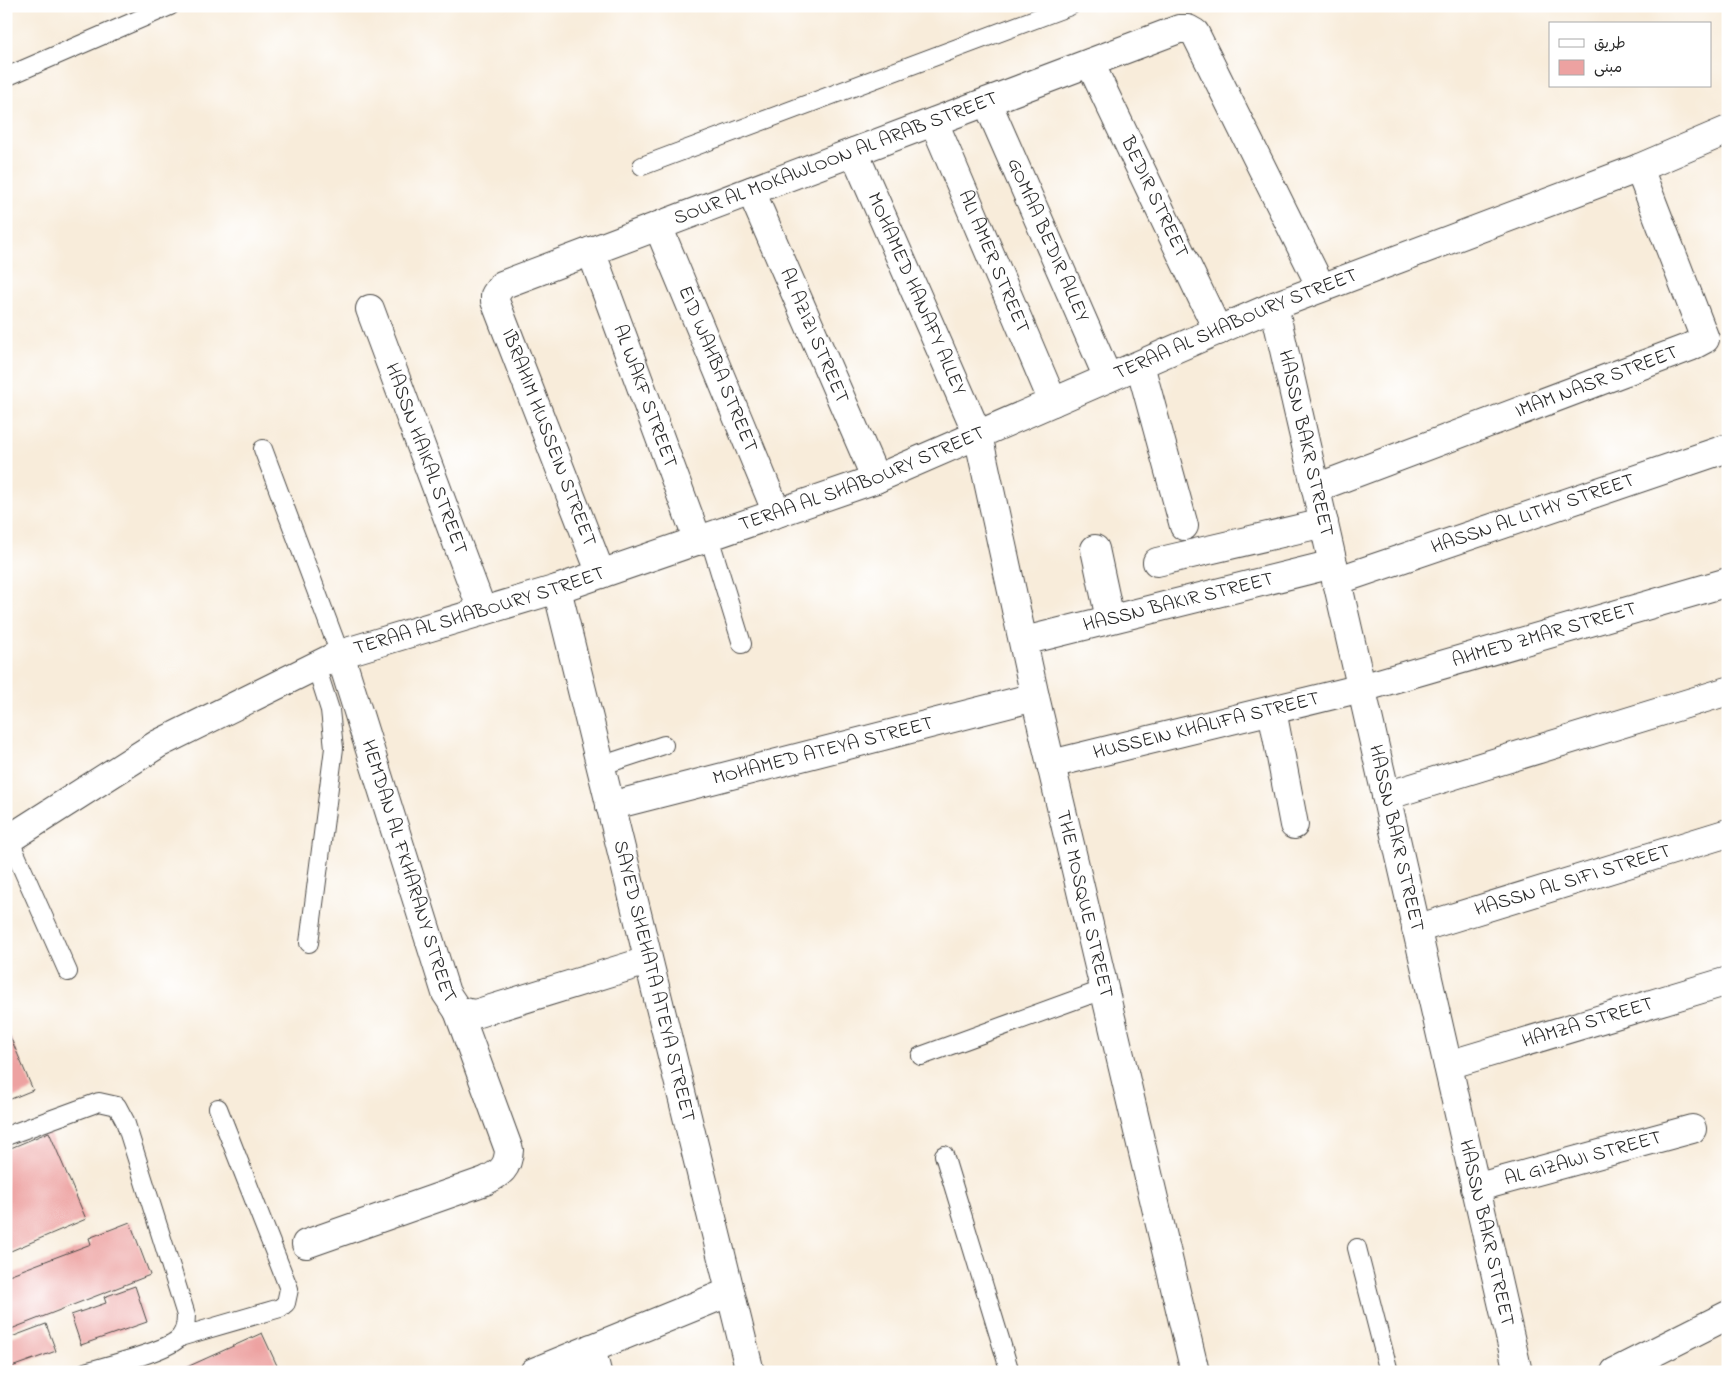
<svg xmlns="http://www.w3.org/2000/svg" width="1734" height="1378" font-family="'Indie Flower','Playpen Sans Arabic',sans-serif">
	<rect width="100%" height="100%" fill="#fff"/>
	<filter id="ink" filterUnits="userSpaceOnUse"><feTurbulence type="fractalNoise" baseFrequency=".02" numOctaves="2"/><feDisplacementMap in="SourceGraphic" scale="10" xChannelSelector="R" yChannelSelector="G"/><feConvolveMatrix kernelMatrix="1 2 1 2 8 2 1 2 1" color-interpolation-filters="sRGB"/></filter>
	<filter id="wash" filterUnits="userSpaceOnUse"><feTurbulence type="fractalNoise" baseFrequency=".0096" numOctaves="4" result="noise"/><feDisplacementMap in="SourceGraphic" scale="20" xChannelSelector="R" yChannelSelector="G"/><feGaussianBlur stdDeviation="1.12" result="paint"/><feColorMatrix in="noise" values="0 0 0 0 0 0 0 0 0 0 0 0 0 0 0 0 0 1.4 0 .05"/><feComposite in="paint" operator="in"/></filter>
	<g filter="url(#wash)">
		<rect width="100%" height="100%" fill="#f8ecda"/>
		<g id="blocks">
			<path fill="#eda2a1" d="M6,1027L33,1090L6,1101Z
				M49,1132L86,1219L6,1253V1150Z
				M130,1222L150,1275L6,1331V1276L91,1244L89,1238Z
				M135,1286L147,1322L81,1345L71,1315L106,1303L104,1297Z
				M46,1324L56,1351L6,1369V1339Z
				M262,1333L280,1372H176Z"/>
		</g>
	</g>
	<g filter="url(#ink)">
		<use href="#blocks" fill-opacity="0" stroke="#4a4845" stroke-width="1"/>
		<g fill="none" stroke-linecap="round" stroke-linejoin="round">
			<g stroke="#4a4845" stroke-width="20">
				<path id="service" d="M6,77L170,6
					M642,166L1070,6
					M263,449L340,654
					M709,537L742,644
					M600,766L664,745
					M9,839L68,972
					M309,943L334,748L330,710L316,666
					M921,1056L1105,989
					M6,1136L99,1102L117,1106L125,1121L186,1315C186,1323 185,1331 180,1337C169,1351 105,1366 85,1372
					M944,1155L1010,1372
					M1357,1248L1389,1372
					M180,1337L280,1308L286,1303L289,1289L218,1108"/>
			</g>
			<g stroke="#4a4845" stroke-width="30">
				<g id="minor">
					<path id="s1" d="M1090,63L1218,331"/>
					<path id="s2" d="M987,102L1108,378"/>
					<path id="s3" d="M934,122L1053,402"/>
					<path id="s4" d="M854,152L978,435L1035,697L1195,1372"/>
					<path id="s5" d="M751,191L876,479"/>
					<path id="s6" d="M658,226L777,513"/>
					<path id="s7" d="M591,251L698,541"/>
					<path id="s8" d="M1274,306L1518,1372"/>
					<path id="s9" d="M370,309L482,610"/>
					<path d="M1140,365L1184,526"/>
					<path id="s10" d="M1316,488L1690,347L1705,339L1639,168"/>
					<path d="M1095,549L1110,619"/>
					<path d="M1157,562L1324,523"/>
					<path id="s11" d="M601,574L495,301V295L502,285L1179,29H1188L1195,33L1321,287"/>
					<path id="s12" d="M1336,581L1728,448"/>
					<path id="s13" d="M557,589L750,1372"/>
					<path id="s14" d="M1024,641L1333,564"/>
					<path id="s15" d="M340,654L446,993L458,1011L475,1014L647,961"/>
					<path d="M1272,710L1294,825"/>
					<path id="s16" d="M1051,764L1362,688L1728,582"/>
					<path d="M1386,796L1728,691"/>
					<path id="s17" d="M610,806L1035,697"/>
					<path id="s18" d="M6,841L158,744L340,654L557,589L876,479L1274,306L1639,168L1728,130"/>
					<path id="s19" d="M1416,929L1728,833"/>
					<path id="s20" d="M1448,1065L1728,981"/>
					<path id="s21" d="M1475,1188L1692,1129"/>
					<path d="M306,1244L485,1181C501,1173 508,1168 509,1150L458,1011"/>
					<path d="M591,1348L597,1372"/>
					<path d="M534,1372L730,1292"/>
					<path d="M1615,1372L1728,1315"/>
				</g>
			</g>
			<use href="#service" stroke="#fff" stroke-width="18"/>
			<use href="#minor" stroke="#fff" stroke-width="28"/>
		</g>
	</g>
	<g text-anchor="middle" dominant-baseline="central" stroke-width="4.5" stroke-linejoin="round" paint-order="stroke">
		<g font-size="20" fill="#2b2b2b" stroke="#fff">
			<text stroke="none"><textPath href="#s11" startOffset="668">SOUR AL MOKAWLOON AL ARAB STREET</textPath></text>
			<text stroke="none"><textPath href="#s1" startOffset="149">BEDIR STREET</textPath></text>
			<text stroke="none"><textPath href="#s2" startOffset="151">GOMAA BEDIR ALLEY</textPath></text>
			<text stroke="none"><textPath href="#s3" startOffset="152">ALI AMER STREET</textPath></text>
			<text stroke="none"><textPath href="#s4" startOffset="155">MOHAMED HANAFY ALLEY</textPath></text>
			<text stroke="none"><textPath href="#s18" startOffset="1339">TERAA AL SHABOURY STREET</textPath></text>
			<text stroke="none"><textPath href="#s5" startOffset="158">AL AZIZI STREET</textPath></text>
			<text stroke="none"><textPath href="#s6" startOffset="155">EID WAHBA STREET</textPath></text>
			<text stroke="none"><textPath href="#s10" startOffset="300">IMAM NASR STREET</textPath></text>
			<text stroke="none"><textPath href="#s7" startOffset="155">AL WAKF STREET</textPath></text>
			<text transform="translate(548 438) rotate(69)">IBRAHIM HUSSEIN STREET</text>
			<text stroke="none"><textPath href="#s8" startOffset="141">HASSN BAKR STREET</textPath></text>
			<text stroke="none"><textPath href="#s9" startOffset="160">HASSN HAIKAL STREET</textPath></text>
			<text stroke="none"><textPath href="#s18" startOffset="934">TERAA AL SHABOURY STREET</textPath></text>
			<text stroke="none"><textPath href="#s12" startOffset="208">HASSN AL LITHY STREET</textPath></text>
			<text stroke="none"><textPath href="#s14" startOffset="159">HASSN BAKIR STREET</textPath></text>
			<text stroke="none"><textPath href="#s18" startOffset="529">TERAA AL SHABOURY STREET</textPath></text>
			<text stroke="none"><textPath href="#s16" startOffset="510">AHMED ZMAR STREET</textPath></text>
			<text stroke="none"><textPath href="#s16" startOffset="160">HUSSEIN KHALIFA STREET</textPath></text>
			<text stroke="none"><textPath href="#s17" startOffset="220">MOHAMED ATEYA STREET</textPath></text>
			<text stroke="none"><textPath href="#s8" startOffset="546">HASSN BAKR STREET</textPath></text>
			<text stroke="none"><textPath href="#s15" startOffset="228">HEMDAN AL FKHARANY STREET</textPath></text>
			<text stroke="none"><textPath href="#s19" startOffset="164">HASSN AL SIFI STREET</textPath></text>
			<text stroke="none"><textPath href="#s4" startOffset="790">THE MOSQUE STREET</textPath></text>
			<text stroke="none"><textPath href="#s13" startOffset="404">SAYED SHEHATA ATEYA STREET</textPath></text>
			<text stroke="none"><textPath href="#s20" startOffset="146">HAMZA STREET</textPath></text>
			<text stroke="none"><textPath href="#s21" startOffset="112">AL GIZAWI STREET</textPath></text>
			<text stroke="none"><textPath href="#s8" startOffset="951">HASSN BAKR STREET</textPath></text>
		</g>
	</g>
	<rect width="1734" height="1378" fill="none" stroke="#fff" stroke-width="25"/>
	<rect x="1549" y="22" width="162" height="65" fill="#ffffff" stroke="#aaaaaa"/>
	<rect x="1559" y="39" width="25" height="8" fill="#ffffff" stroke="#aaaaaa"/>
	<text x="1594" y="48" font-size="15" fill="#2b2b2b">طريق</text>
	<rect x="1559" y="60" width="25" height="15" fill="#eda2a1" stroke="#aaaaaa"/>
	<text x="1594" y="72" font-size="15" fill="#2b2b2b">مبنى</text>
</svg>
